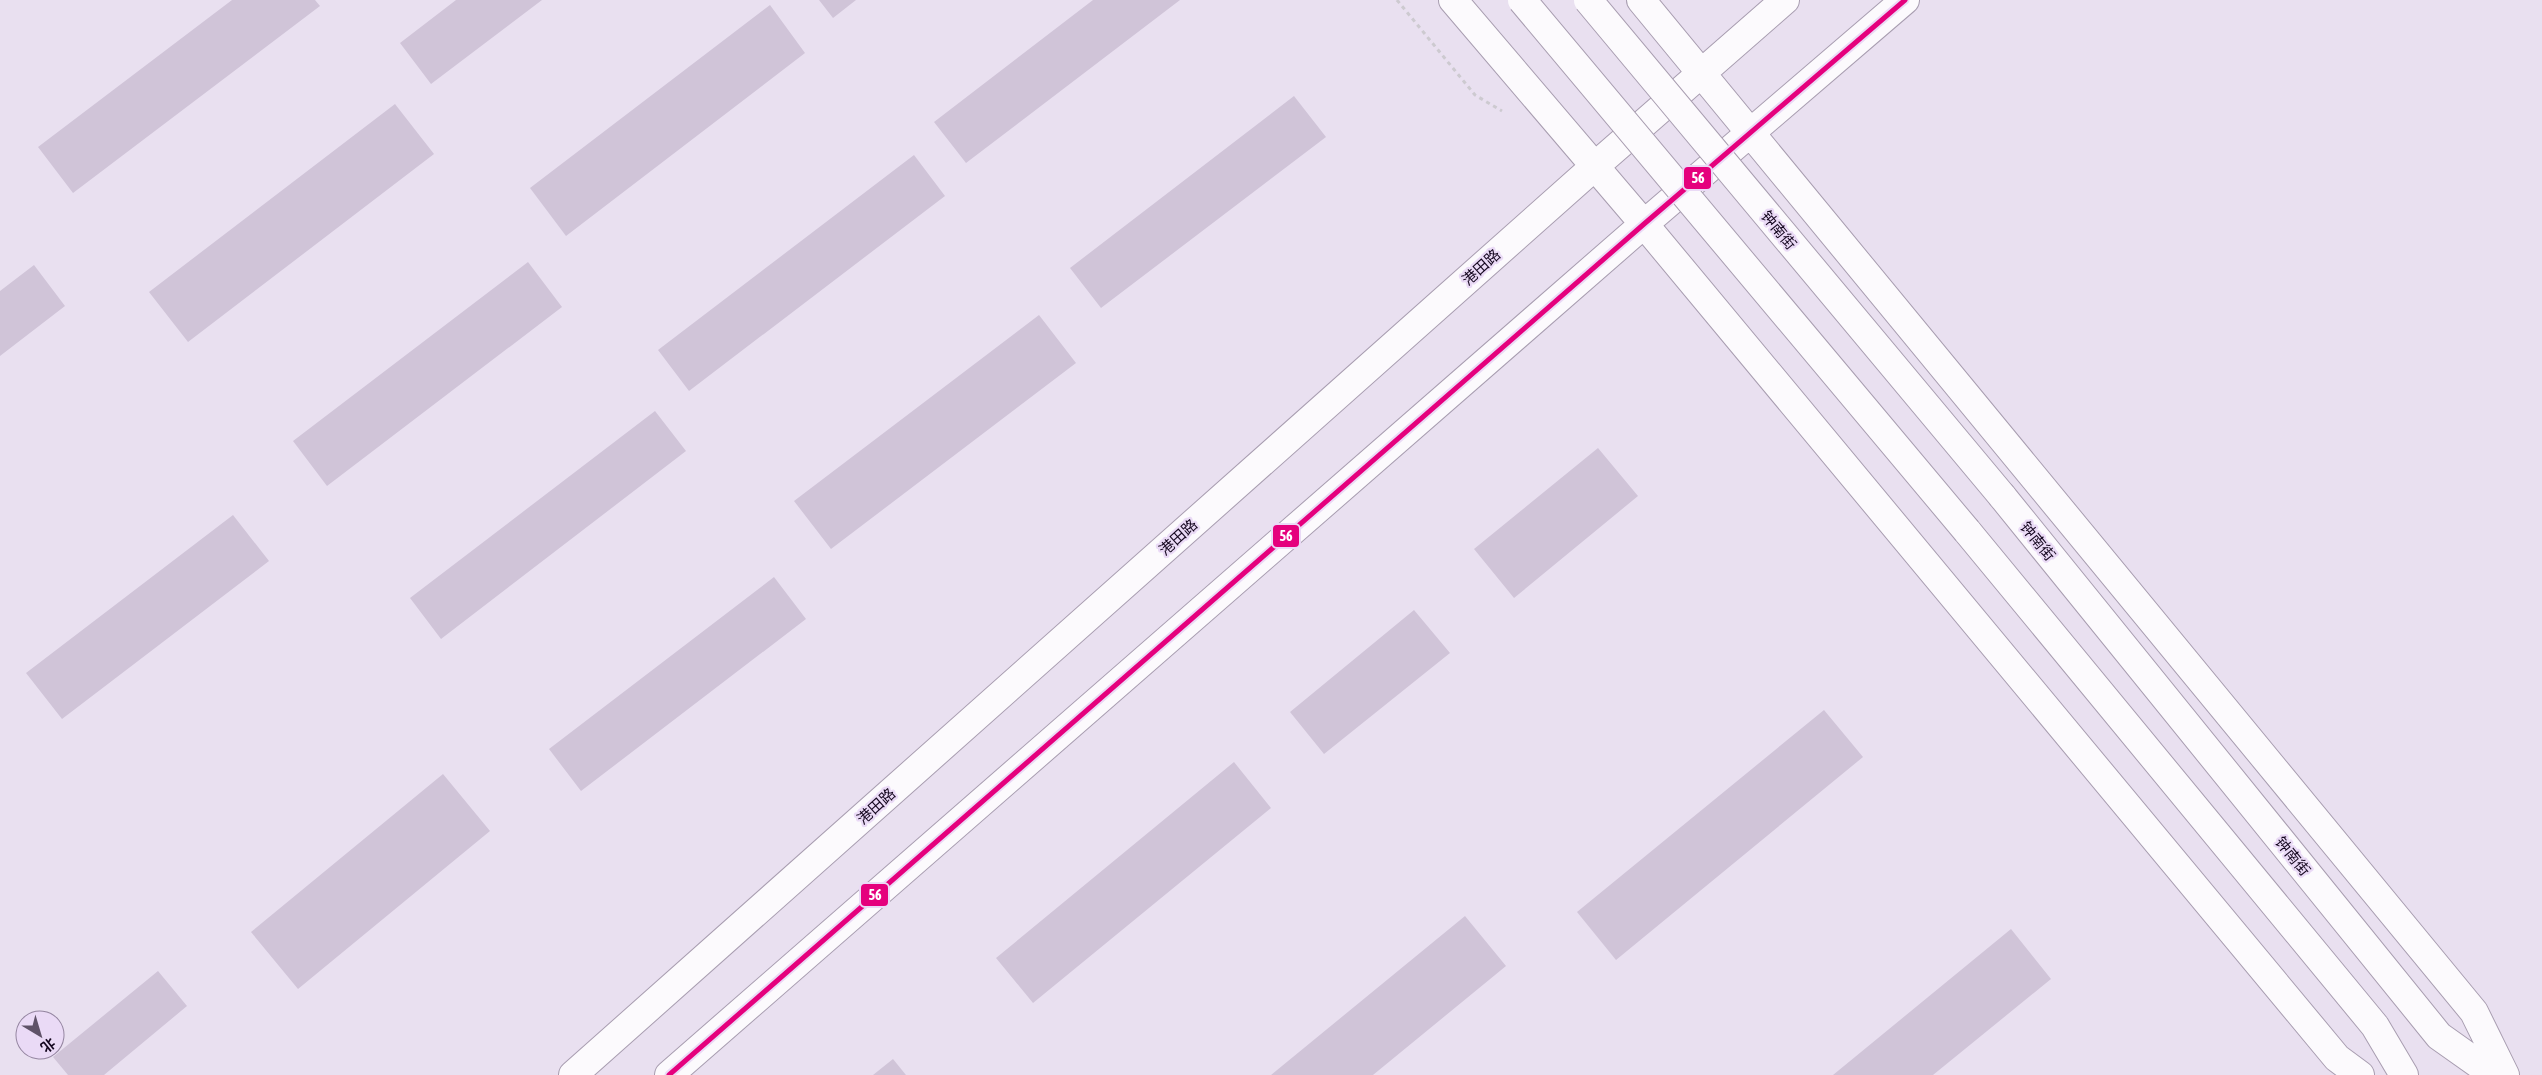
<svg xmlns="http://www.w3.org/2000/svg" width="2542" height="1075" font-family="'Asap Condensed','Noto Sans SC',sans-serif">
	<rect width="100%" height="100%" fill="#e9e0f0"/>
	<path fill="#d0c4d8" d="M232,0H315L320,6L73,193L38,147Z
		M456,0H542L431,84L400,43Z
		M819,0H856L833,18Z
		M1093,0H1180L966,163L934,122Z
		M770,5L805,53L566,236L530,188Z
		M1294,96L1326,137L1101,308L1070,268Z
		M395,104L434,154L188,342L149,292Z
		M914,155L945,196L689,391L658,350Z
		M528,262L562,307L327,486L293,441Z
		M34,265L65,306L0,356V291Z
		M1039,315L1076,363L831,549L794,501Z
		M655,411L686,451L441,639L410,598Z
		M1598,448L1638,496L1514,598L1474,549Z
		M233,515L269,561L62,719L26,673Z
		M774,577L806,619L581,791L549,749Z
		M1414,610L1450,653L1324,754L1290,712Z
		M1824,710L1863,757L1616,960L1577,912Z
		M1234,762L1271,808L1033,1003L996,958Z
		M443,774L490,831L298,989L251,932Z
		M1465,916L1506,966L1373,1075H1271Z
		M2011,929L2051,979L1933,1075H1833Z
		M158,971L187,1006L104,1075H68L53,1057Z
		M893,1059L906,1075H873Z"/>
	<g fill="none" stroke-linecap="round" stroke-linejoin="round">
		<g stroke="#a89db0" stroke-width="30">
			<path id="major" d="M1453,0L1644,224L2337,1058L2360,1075
				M1641,0L2474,1012L2505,1075
				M2002,496L2439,1036L2494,1075
				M1967,531L2375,1026L2404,1075
				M573,1075L1594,167L1785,0
				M669,1075L1644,224L1905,0"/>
		</g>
		<path stroke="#cdcad0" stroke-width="3" stroke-dasharray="4 4" stroke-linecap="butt" d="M1397,0L1475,95L1502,111"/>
		<use href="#major" stroke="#fcfafd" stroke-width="28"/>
		<g stroke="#a89db0" stroke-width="30" stroke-linecap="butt">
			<path id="major-bridge" d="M1522,0L1967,531
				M1588,0L2002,496"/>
		</g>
		<use href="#major-bridge" stroke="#fcfafd" stroke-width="28"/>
		<g stroke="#eadaf6" stroke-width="9">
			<path id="bus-1" d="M669,1075L1644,224L1905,0"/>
		</g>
		<use href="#bus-1" stroke="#e5007d" stroke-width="5"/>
	</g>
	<g text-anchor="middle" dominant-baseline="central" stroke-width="4.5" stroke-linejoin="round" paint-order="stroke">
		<g font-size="15" fill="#14061e" stroke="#eadaf6">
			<text transform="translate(1779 230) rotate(50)">钟南街</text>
			<text transform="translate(1481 267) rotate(-42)">港田路</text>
			<text transform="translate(1178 537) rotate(-42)">港田路</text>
			<text transform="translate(2038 541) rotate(51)">钟南街</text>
			<text transform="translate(876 806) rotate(-42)">港田路</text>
			<text transform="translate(2293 856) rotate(51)">钟南街</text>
		</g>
	</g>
	<g stroke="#eadaf6" stroke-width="2">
		<rect x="1683" y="166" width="29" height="24" rx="5" fill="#e5007d"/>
		<rect x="1272" y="524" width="28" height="24" rx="5" fill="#e5007d"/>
		<rect x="860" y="883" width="29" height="24" rx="5" fill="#e5007d"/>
	</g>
	<g font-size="14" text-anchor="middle" font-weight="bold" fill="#fff">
		<text x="1698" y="183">56</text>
		<text x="1286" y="541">56</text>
		<text x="875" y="900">56</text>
	</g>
	<g transform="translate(40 1035) rotate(142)"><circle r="24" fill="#eadaf6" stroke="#9485a0"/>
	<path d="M0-4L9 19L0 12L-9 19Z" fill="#5f5268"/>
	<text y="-8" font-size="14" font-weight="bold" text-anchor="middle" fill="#14061e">北</text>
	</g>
</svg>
